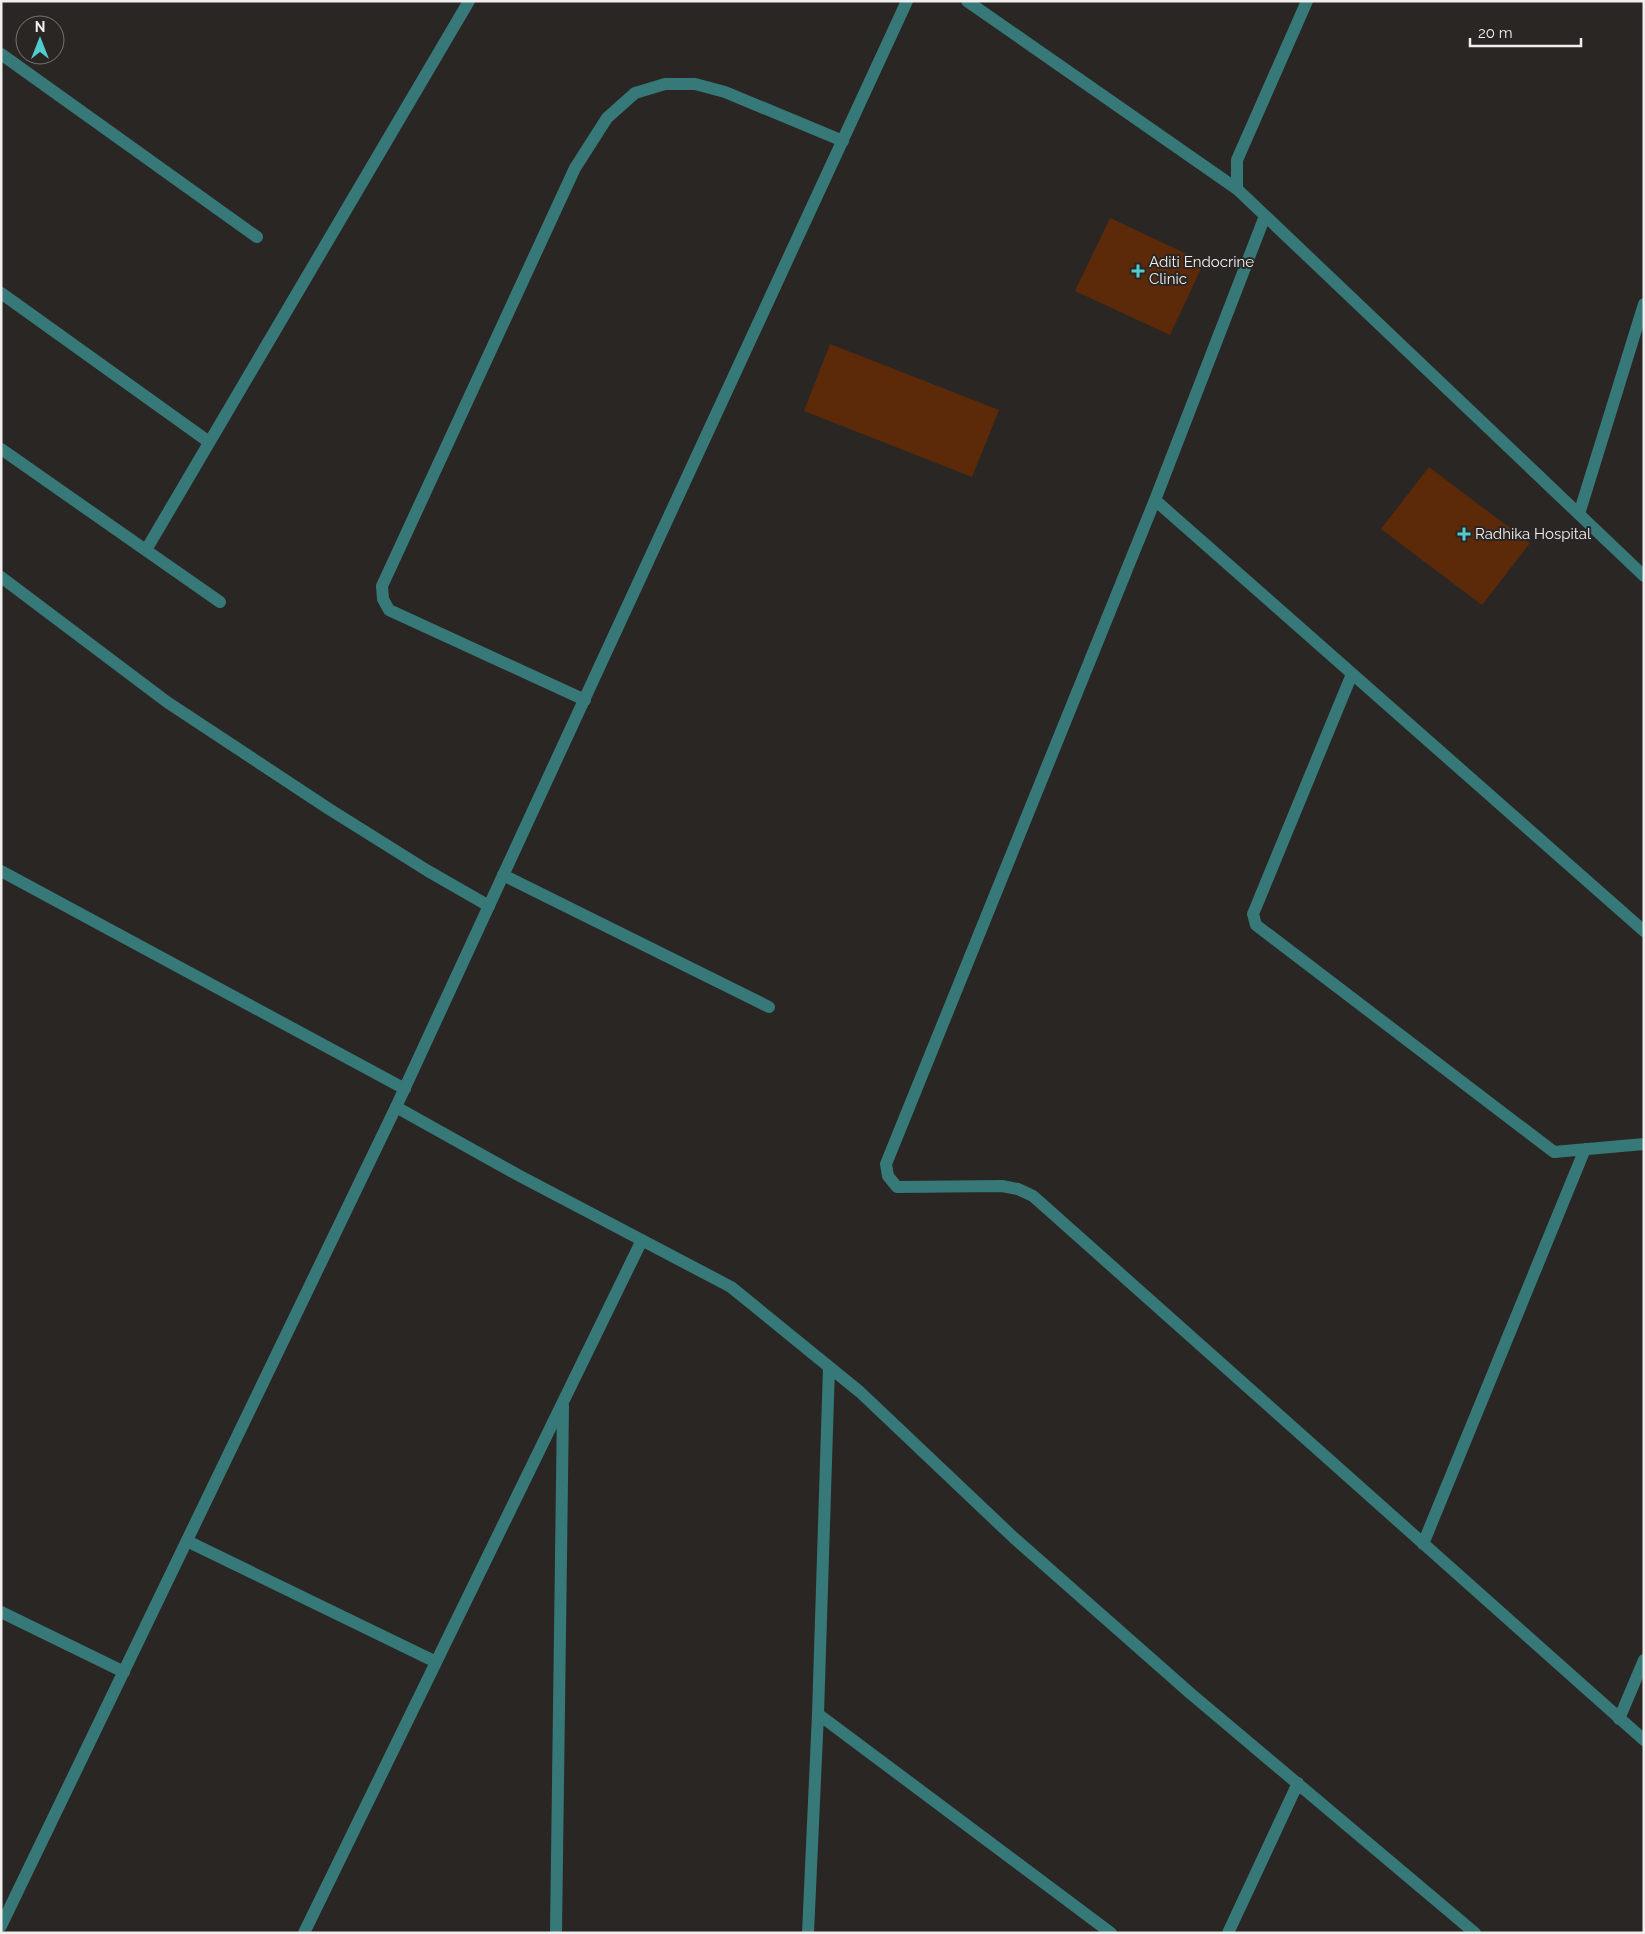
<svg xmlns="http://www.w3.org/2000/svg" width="1645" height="1934" font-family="Raleway,sans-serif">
	<rect width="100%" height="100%" fill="#292624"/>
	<path fill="#5d2a09" d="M1110,218L1204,262L1170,335L1075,291Z
		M830,344L999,410L972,477L804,411Z
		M1429,467L1530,543L1482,605L1381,529Z"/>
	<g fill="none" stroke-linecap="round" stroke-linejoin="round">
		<path stroke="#377879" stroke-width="12" d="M1,871L405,1089
			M503,875L769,1007
			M1,1612L124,1672"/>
		<path stroke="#377879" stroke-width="12" d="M1,54L257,237
			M1237,189V160L1307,1
			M1265,216L1155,500L886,1164L888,1176L897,1187L1002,1186L1018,1189L1033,1196L1644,1740
			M1,293L209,442
			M1,449L220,602
			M1155,500L1644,931
			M1579,514L1644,304
			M146,550L469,1
			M1,577L167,702L329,809L428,871L489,906
			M1352,674L1253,914L1256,925L1554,1152L1644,1144
			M585,700L389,610L383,599L382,586L575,168L607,118L635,93L665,84H695L725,92L843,141
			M396,1107L518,1175L731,1287L860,1392L1013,1537L1190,1693L1475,1933
			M187,1541L436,1662
			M1423,1544L1585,1149
			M818,1714L1111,1933
			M1619,1719L1644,1660
			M304,1933L642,1240
			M556,1933L563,1406
			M808,1933L818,1714L829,1367
			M1228,1933L1298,1783"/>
		<path stroke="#377879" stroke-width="12" d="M967,1L1237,189L1644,576
			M1,1926L396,1107L907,1"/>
	</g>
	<g fill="#52cdcf" stroke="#292624" stroke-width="2">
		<path d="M1135.5 263.5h5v5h5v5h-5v5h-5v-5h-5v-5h5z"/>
		<path d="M1461.5 526.5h5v5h5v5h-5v5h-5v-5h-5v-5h5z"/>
	</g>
	<g text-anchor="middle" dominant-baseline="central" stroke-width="4" stroke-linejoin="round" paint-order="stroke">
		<g font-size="15" fill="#f1efee" stroke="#292624" text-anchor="start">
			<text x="1149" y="262">Aditi Endocrine<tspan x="1149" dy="17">Clinic</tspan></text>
			<text x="1475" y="534">Radhika Hospital</text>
		</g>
	</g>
	<rect width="1645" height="1934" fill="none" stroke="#f1efee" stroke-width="5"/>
	<g transform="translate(40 40)"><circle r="24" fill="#292624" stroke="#797675"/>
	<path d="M0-4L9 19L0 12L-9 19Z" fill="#52cdcf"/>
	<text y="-8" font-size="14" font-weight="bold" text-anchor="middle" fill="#f1efee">N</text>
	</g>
	<path d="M1470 38v8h111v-8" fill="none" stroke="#f1efee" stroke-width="2.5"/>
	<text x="1478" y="38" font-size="15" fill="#f1efee" stroke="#292624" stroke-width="4" paint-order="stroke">20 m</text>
</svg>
